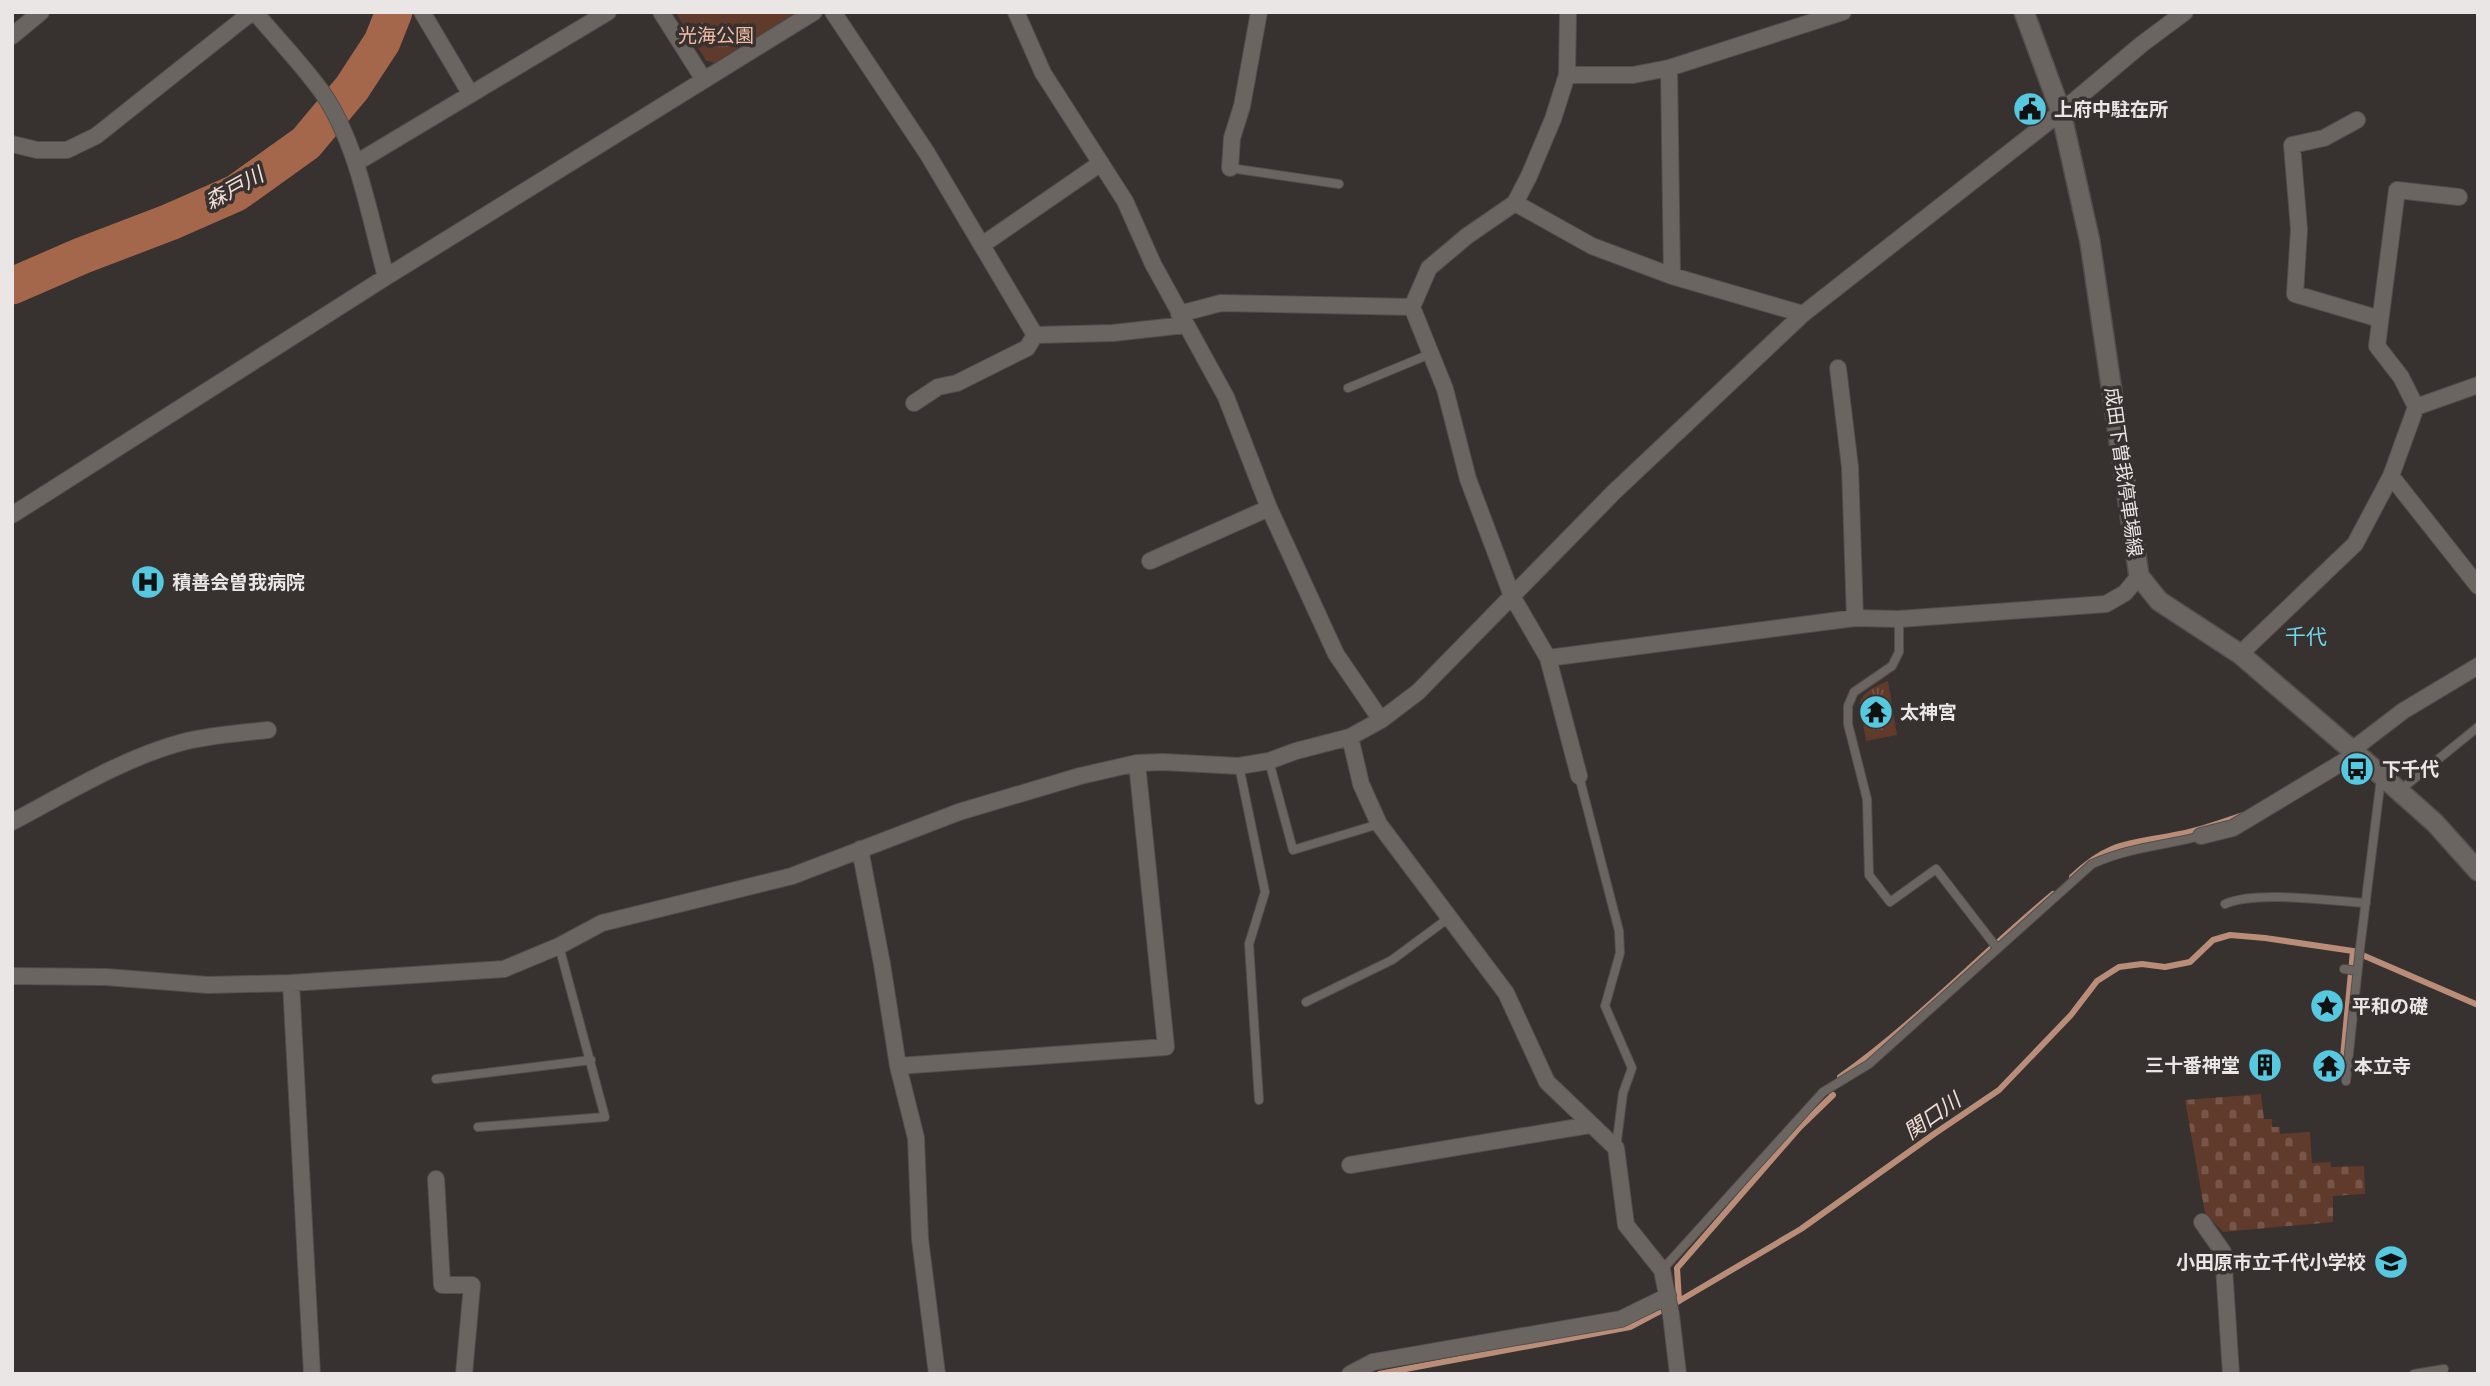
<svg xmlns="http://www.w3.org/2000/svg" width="2490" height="1386" font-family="'PT Sans Narrow','Noto Sans JP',sans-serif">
	<defs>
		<pattern id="cemetery-stones" width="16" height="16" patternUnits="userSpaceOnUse" patternTransform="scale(1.75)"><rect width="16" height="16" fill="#603a2a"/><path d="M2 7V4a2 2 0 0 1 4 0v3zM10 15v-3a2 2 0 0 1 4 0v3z" fill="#775649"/></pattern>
		<pattern id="park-tufts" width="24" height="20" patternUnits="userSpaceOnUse" patternTransform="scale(1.75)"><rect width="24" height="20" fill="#603a2a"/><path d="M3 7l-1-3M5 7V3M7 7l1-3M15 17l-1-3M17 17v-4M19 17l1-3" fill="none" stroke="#775649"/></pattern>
	</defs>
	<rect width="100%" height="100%" fill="#37312f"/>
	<path fill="url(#cemetery-stones)" d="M2261,1094L2264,1119H2272V1127H2280V1134L2310,1132L2312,1163L2330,1162L2331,1167L2364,1166L2365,1194L2333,1196V1222L2223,1232L2205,1213L2185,1100Z"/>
	<path fill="url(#park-tufts)" d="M675,12H797L714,63L706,60Z
		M1888,681L1897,735L1866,741L1863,723L1879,719L1875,701L1859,704C1865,690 1874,687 1888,681Z"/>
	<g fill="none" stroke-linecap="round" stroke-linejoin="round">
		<path stroke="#ba8d79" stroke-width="6" d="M2072,877C2110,840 2132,844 2180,834C2201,830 2222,822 2243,815
			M2343,1057L2353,951
			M1840,1077C1916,1023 1981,954 2053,894
			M1679,1301L1677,1268L1800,1127L1833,1095
			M1379,1374L1630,1327L1679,1301L1801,1229L1934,1134L1999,1090L2071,1015L2097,981L2119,967L2142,964L2165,967L2190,962L2213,940L2230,935L2265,938L2353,951L2478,1005"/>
		<path stroke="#a5674b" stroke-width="37" d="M12,286L81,256L170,222L236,193L306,143L352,88L382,42L394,12"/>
		<g stroke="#534e4d" stroke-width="10">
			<path id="service" d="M1230,168L1339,184
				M1348,388L1430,354
				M1899,619V652L1892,666L1854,692L1848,706V724L1867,799L1869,875L1890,902L1936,869L1997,948
				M1269,761L1293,850L1379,824
				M1239,766L1265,892L1249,944L1259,1100
				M1579,776L1619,931L1620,953L1605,1006L1632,1068L1623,1093L1616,1148
				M2399,791L2478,727
				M2225,904C2257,890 2329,901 2366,903
				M2344,969L2357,971
				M1306,1002L1392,960L1450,917
				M436,1079L591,1060
				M2346,1081L2360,948L2381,778
				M478,1127L605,1117L559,946
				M1662,1270L1823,1092L1869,1064L2092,864C2130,847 2162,846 2201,836
				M2414,1374L2444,1369"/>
		</g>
		<g stroke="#534e4d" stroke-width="18">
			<path id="minor" d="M255,12C277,39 304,66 324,95C358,146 370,218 386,277
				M422,12L470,93
				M661,12L704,80
				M833,12L927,153L1035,335L1027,348L957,383L938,387L914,403
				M1016,12L1043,73L1125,201L1153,264L1226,397L1269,508L1336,654L1381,720
				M12,36L41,12
				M1669,68L1672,276
				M1567,75H1633L1669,68L1843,12
				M2357,120L2324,138L2292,145L2299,229L2295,294L2380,319
				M12,144L37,150H67L96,136L252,12
				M356,163L608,12
				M1230,168L1232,138L1242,106L1259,12
				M1515,203L1592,246L1672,276L1803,314
				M982,245L1101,163
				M1412,307L1445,389L1468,479L1512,596L1548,658L1579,776
				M1179,314L1221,303L1412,307L1429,268L1467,236L1515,203L1529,176L1553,119L1567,75L1568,12
				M1035,335L1113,333L1185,325
				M1838,368L1850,467L1855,618
				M2416,407L2401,377L2377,346L2397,190L2459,197
				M2391,476L2478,586
				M12,515L386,277L814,12
				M1150,561L1269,508
				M2240,654L2355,544L2391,476L2416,407L2478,385
				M1548,658L1855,618L1899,619L2106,604L2125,593L2139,576
				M1350,737L1361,784L1379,824L1506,993L1547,1082L1616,1148L1626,1225L1662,1270L1671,1315L1678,1374
				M2352,750L2403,711L2478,666
				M12,822C67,793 123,758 183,742C211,735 240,733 268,730
				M2201,836L2233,828L2356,754
				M860,849L882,964L898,1066L916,1138L920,1239L937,1374
				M12,976L106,977L208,985L291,983L504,969L559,946L602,923L792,876L959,812L1080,776L1137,763L1163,762L1239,766L1269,761L1296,751L1350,737L1381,720L1418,692L1614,492L1803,314L2061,112L2142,44L2185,12
				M291,983L312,1374
				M898,1066L1166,1047L1137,763
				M1350,1165L1590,1125
				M436,1179L442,1285H472L464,1374
				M2202,1222L2223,1252L2231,1374
				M1350,1374L1373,1362L1621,1319L1668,1296"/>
		</g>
		<g stroke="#534e4d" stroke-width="22">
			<path id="secondary" d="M2024,12L2061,112L2090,242L2139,576L2159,601L2240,654L2381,775L2435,823L2478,871"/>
		</g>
		<use href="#service" stroke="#6b6562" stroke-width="8"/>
		<use href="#minor" stroke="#6b6562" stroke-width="16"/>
		<use href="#secondary" stroke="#6b6562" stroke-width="19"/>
	</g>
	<defs>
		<g id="civic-disc" transform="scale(1.75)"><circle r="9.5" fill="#56c9e0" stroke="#37312f"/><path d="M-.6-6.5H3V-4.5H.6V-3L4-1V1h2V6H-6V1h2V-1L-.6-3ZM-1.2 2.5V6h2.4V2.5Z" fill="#111"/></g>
		<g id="hospital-disc" transform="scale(1.75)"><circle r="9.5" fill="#56c9e0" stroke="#37312f"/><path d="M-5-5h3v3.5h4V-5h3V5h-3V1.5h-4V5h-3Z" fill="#111"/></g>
		<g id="temple-disc" transform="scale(1.75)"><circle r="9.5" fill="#56c9e0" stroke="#37312f"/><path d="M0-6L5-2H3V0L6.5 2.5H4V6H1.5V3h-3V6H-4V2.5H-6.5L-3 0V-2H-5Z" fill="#111"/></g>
		<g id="bus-disc" transform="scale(1.75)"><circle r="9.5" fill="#56c9e0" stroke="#37312f"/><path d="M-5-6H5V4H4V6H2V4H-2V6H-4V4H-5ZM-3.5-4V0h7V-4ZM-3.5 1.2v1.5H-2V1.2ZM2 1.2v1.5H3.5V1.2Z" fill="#111"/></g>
		<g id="sight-disc" transform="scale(1.75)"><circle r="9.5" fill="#56c9e0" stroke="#37312f"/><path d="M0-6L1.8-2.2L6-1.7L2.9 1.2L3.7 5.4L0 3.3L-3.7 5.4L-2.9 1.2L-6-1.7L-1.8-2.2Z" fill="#111"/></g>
		<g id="building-disc" transform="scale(1.75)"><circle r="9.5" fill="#56c9e0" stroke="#37312f"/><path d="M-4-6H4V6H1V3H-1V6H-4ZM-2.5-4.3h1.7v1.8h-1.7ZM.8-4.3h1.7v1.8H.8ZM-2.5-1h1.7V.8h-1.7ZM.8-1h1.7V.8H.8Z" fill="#111"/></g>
		<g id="school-disc" transform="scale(1.75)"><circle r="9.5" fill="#56c9e0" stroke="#37312f"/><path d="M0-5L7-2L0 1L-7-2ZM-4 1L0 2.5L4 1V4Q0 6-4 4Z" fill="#111"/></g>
	</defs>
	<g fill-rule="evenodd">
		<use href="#civic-disc" x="2030" y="109"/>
		<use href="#hospital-disc" x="148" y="582"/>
		<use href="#temple-disc" x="1876" y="712"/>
		<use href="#bus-disc" x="2357" y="769"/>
		<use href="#sight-disc" x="2327" y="1006"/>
		<use href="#building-disc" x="2265" y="1065"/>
		<use href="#temple-disc" x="2329" y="1066"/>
		<use href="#school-disc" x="2391" y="1262"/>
	</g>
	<g text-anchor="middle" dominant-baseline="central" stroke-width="7" stroke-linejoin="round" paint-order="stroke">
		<g font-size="19" fill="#f3bca4" stroke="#37312f">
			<text x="716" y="35">光海公園</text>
		</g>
		<g font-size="19" font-weight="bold" fill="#eae6e5" stroke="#37312f" text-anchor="start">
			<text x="2054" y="109">上府中駐在所</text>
			<text x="172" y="582">積善会曽我病院</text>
			<text x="1900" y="712">太神宮</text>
			<text x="2382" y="769">下千代</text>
			<text x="2352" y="1006">平和の礎</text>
			<text x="2240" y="1065" text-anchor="end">三十番神堂</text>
			<text x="2354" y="1066">本立寺</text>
			<text x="2366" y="1262" text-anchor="end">小田原市立千代小学校</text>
		</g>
		<g font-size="19" fill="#eae6e5" stroke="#37312f">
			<text transform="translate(2124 472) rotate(82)">成田下曽我停車場線</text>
		</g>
		<g font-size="21" font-style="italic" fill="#f3e0d8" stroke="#37312f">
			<text transform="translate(234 188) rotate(-29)">森戸川</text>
			<text transform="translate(1932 1116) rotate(-35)">関口川</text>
		</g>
		<g font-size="21" fill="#70d7ec" stroke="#37312f">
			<text x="2306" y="636">千代</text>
		</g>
	</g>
	<rect width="2490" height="1386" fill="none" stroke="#eae6e5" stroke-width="28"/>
</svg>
